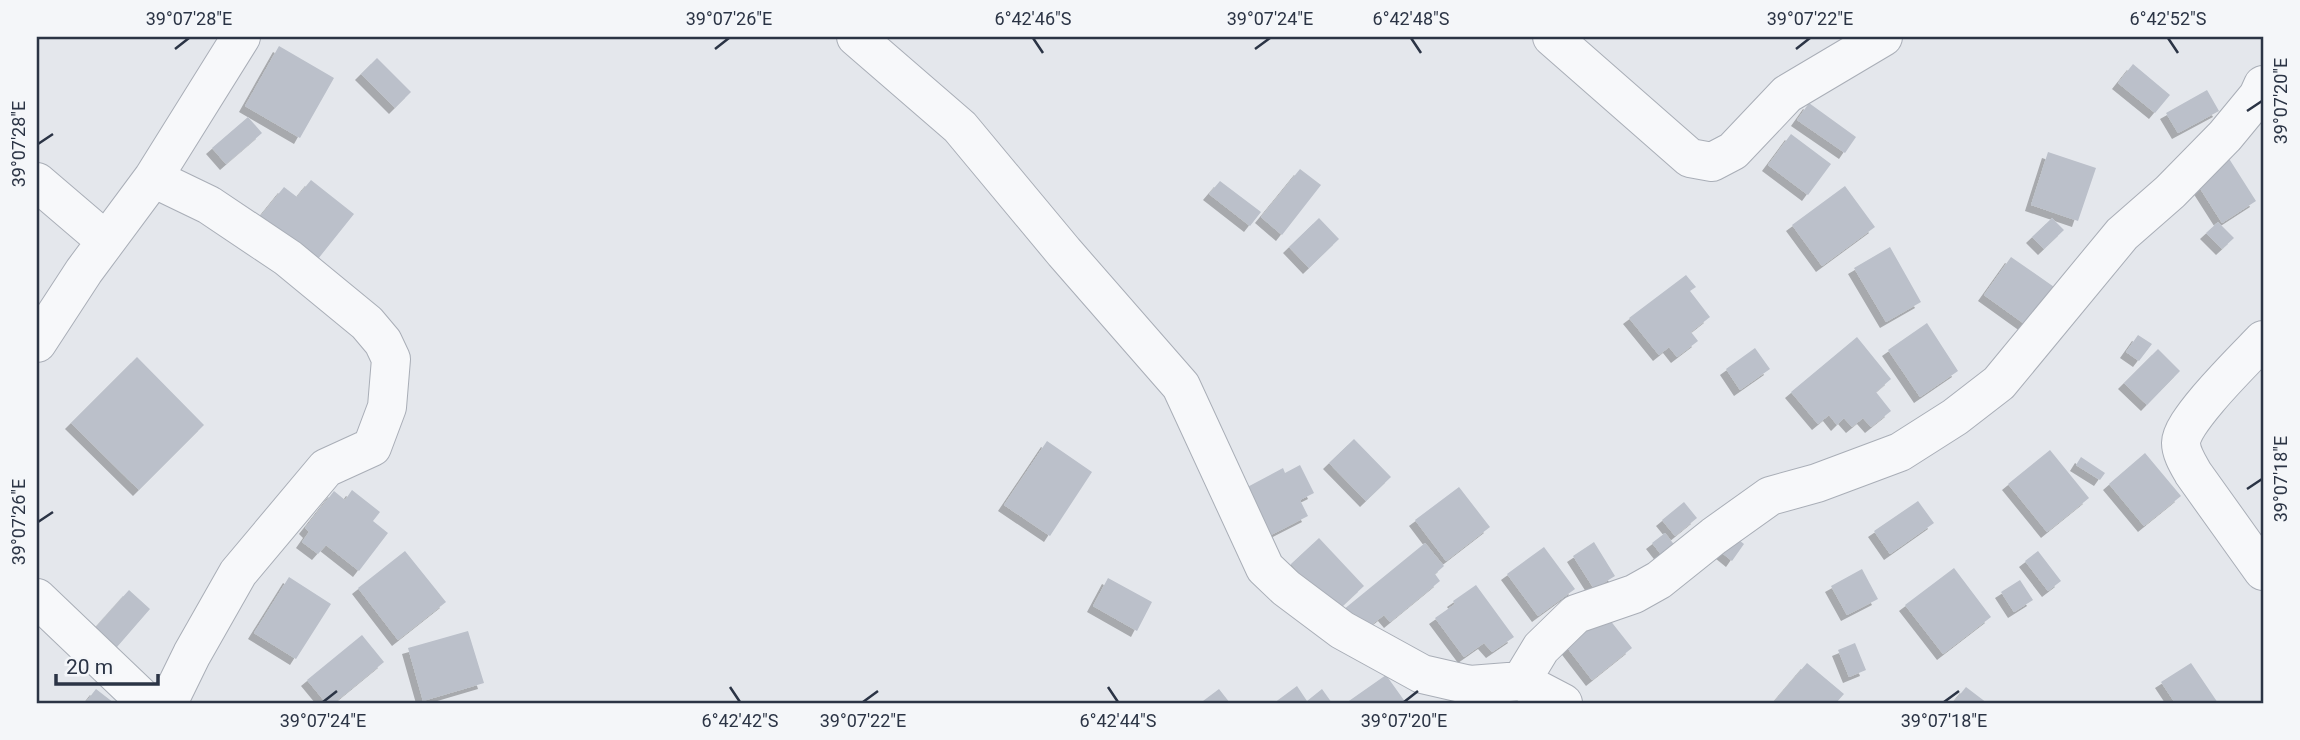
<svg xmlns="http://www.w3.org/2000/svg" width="2300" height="740" font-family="Roboto,sans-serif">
	<defs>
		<filter id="shadow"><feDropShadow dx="-6" dy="6" stdDeviation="0" flood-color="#0004"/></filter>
	</defs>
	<rect width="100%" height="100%" fill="#e4e7ec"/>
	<path fill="#bbc0ca" filter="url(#shadow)" d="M279,46L334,78L300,138L245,106Z
		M377,58L411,92L395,108L361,74Z
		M2133,64L2170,95L2155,113L2118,83Z
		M2207,90L2219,111L2178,133L2166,113Z
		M1809,103L1856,137L1845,153L1797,120Z
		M248,117L262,133L226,164L212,148Z
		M1791,134L1831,164L1808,195L1768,165Z
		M2048,152L2096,168L2078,221L2031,205Z
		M2228,157L2256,201L2222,223L2194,179Z
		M1300,169L1321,185L1282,235L1261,217Z
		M311,180L354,214L314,264L259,218L284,187L297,197Z
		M1220,181L1261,212L1250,226L1209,194Z
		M1845,186L1875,227L1822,266L1792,225Z
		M1319,218L1339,239L1309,268L1289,247Z
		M2052,218L2064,230L2044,249L2032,237Z
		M2218,222L2234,238L2222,249L2206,233Z
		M1890,247L1921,302L1886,322L1854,268Z
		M2011,257L2057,289L2030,328L1984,295Z
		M1686,275L1696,287L1690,291L1710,317L1691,332L1698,341L1677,357L1669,347L1659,355L1629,318Z
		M1927,323L1958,371L1920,397L1888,350Z
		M2138,335L2152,344L2139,361L2126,352Z
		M1857,337L1891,379L1876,392L1891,411L1871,427L1863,418L1852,427L1844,418L1837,425L1829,415L1818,424L1791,392Z
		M1755,348L1770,369L1740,390L1726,369Z
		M2158,349L2180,371L2147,405L2124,383Z
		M137,357L204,425L139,490L71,423Z
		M1354,439L1391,477L1366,501L1329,463Z
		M1047,441L1092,472L1050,536L1004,505Z
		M2050,450L2089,498L2047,532L2008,484Z
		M2145,453L2181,496L2144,526L2109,484Z
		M2081,457L2105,473L2100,480L2076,465Z
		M1300,465L1314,493L1300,500L1308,516L1263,539L1238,492L1283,468L1285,473Z
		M1459,487L1490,527L1446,561L1415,520Z
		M352,490L380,512L373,521L388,533L359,571L326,545L318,554L302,542L309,532L305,528L334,491L345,500Z
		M1918,501L1934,523L1890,554L1874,531Z
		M1684,502L1697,518L1675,536L1662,520Z
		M1729,532L1744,544L1732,561L1716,548Z
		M1665,533L1676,547L1663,557L1652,543Z
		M1319,538L1364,586L1335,613L1291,564Z
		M1594,542L1615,576L1594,589L1573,556Z
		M1425,543L1444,566L1435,574L1440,581L1390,622L1384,615L1361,633L1343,610Z
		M1544,547L1575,589L1538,616L1507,574Z
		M405,551L446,602L398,640L358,588Z
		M2038,551L2061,581L2048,591L2025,561Z
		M1954,568L1991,617L1943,654L1905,605Z
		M1862,569L1878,599L1847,615L1831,586Z
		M289,577L331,604L296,659L254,633Z
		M1108,578L1152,602L1137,631L1093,606Z
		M2020,580L2033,600L2014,612L2001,592Z
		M1476,585L1514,637L1492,652L1484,643L1464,657L1435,618L1455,604L1453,601Z
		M129,590L150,609L117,647L95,628Z
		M1602,610L1632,648L1592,680L1562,641Z
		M468,631L484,683L423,701L408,648Z
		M362,635L384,662L334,703H326L307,680Z
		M1855,643L1866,670L1849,677L1838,650Z
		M1807,663L1844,694L1836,703H1773Z
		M2191,663L2218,703H2175L2161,682Z
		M1386,675L1406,703H1346Z
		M1297,686L1307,701L1322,689L1332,703H1274Z
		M1966,687L1987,703H1953Z
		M96,689L114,703H85Z
		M1219,689L1230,703H1204L1203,701Z"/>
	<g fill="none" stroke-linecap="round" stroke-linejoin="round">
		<g stroke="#a9aeb7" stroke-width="40">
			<path id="minor" d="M856,37L960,127L1064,252L1181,386L1265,568L1286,588L1342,630L1422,674L1470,685L1521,681L1541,648L1576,614L1634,594L1659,580L1714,536L1770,496L1817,483L1900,452L1955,417L1999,383L2122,234L2170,192L2225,136L2258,96L2263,85
				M1552,37L1690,158L1712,162L1733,151L1787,94L1883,37
				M153,178L209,205L288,258L367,323L383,342L391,359L387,407L372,447L326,468L238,573L192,654L168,703
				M37,182L106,241
				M2263,340C2247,357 2180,422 2181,443C2181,453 2188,464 2193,473L2263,571
				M37,343L84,271L153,178L241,37
				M37,598L147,703
				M1521,681L1563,703"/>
		</g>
		<use href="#minor" stroke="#f7f8fa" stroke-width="38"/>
	</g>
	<path fill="none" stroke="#2b3445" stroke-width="2.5" d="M1033,38L1043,53M1411,38L1421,53M2168,38L2178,53M175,49L189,38M715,49L729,38M1255,49L1270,38M1796,49L1810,38M2247,111L2262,101M38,144L53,134M2247,489L2262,479M38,522L53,512M730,687L740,702M1108,687L1118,702M323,702L337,691M863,702L878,691M1404,702L1418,691M1944,702L1959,691"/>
	<rect width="2300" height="740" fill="none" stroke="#f4f6f9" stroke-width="77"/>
	<path d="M56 674v10h102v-10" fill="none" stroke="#2b3445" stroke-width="3.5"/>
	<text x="66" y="674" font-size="21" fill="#2b3445" stroke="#f4f6f9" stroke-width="5" paint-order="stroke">20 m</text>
	<rect x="38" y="38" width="2224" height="664" fill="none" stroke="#2b3445" stroke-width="2.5"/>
	<g font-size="18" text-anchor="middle" fill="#2b3445">
		<text x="189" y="25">39°07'28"E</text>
		<text x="729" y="25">39°07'26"E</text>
		<text x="1033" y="25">6°42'46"S</text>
		<text x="1270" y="25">39°07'24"E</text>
		<text x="1411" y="25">6°42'48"S</text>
		<text x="1810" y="25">39°07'22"E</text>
		<text x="2168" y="25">6°42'52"S</text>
		<text transform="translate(2281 101) rotate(-90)" y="6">39°07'20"E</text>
		<text transform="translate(19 144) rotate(-90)" y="6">39°07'28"E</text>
		<text transform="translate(2281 479) rotate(-90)" y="6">39°07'18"E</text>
		<text transform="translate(19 522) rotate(-90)" y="6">39°07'26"E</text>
		<text x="323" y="727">39°07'24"E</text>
		<text x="740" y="727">6°42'42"S</text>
		<text x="863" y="727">39°07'22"E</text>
		<text x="1118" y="727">6°42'44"S</text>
		<text x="1404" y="727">39°07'20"E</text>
		<text x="1944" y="727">39°07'18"E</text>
	</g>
</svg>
